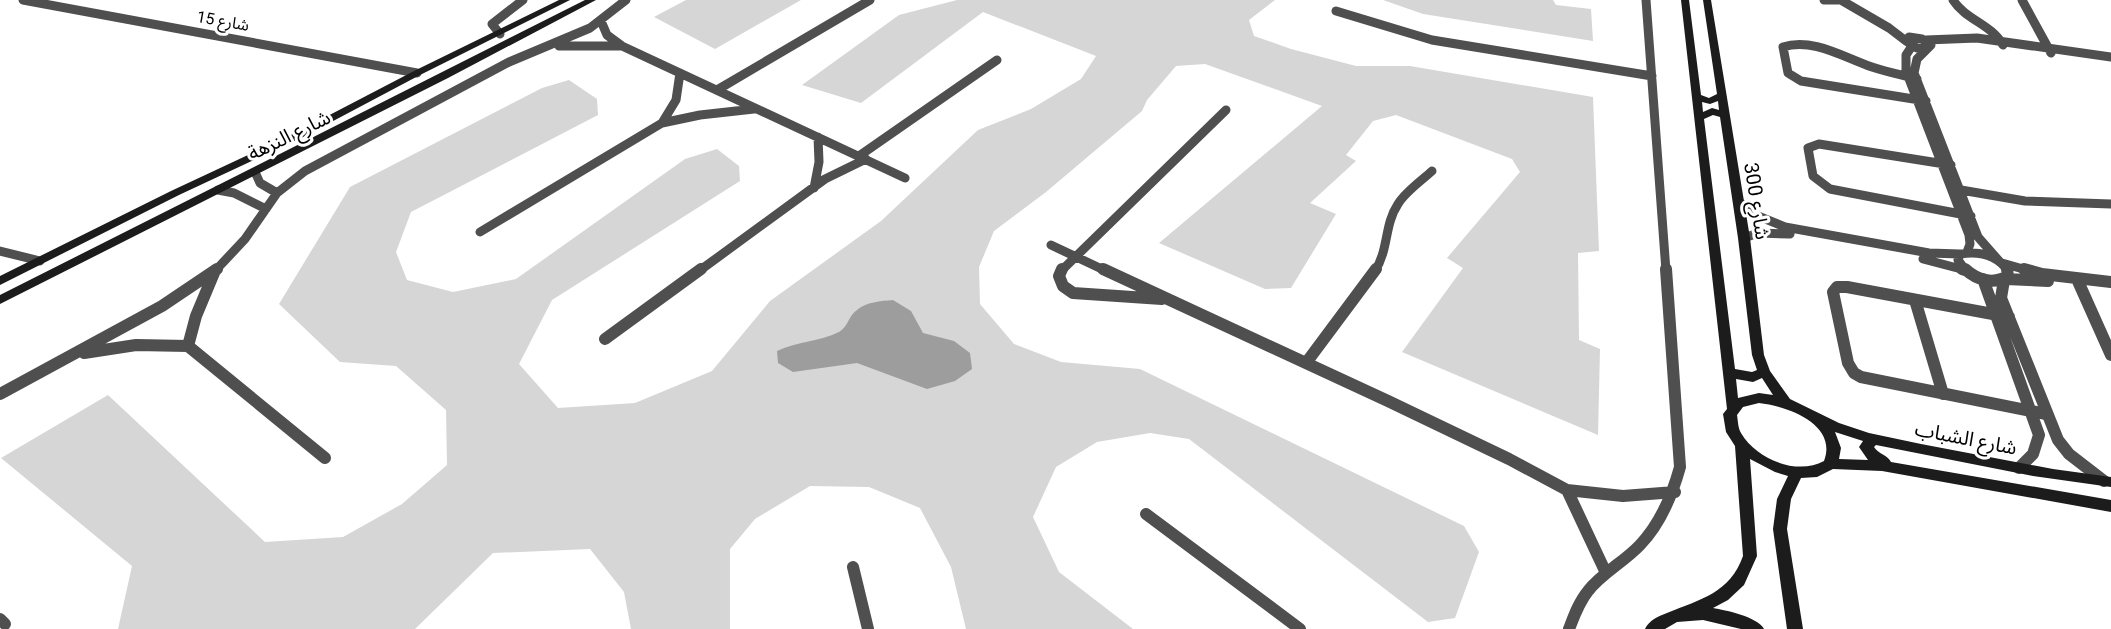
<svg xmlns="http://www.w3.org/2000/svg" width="2111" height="629" font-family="Roboto,'Noto Sans Arabic',sans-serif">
	<rect width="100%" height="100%" fill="#fff"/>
	<path fill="#d6d6d6" d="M686,0H801L715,49L654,17Z
		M957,0H1275L1249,20L1254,36L1291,49L1356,66H1410L1593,97L1599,251L1578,253L1579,340L1600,349L1598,435L1402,352L1463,268L1447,258L1520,172L1512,159L1396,115L1373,121L1346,155L1356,161L1310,203L1336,214L1291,288L1265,289L1159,243L1322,106L1205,64L1176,66L1147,100L1142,111L1046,192L994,231L979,267L980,304L1014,344L1061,362L1140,369L1464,526L1479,552L1455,618L1428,622L1189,439L1150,433L1097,442L1056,467L1033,517L1059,572L1133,629H966L951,567L920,508L869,487L810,486L755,519L730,549V629H631L624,592L590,549L493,553L415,629H118L132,566L1,458L108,395L265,542L343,537L402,504L447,465L446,410L396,366L340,362L279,304L350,187L542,88L569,80L597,99L598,115L411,212L396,252L407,280L453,292L516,279L685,159L717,149L739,166L740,181L552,300L519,364L558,408L635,403L712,371L770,301L881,221L978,130L1031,109L1081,79L1096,56L983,12L861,103L802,85L899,15Z
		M1383,0H1553L1556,5L1591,9L1593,41L1423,14Z"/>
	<path fill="#9d9d9d" d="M893,300L911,311L923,333L954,341L970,353L972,369L955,381L927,389L857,363L793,372L778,363L777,351C798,341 819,342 839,332C848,327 849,315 857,310C866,302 881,301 893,300Z"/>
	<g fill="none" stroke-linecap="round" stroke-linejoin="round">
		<path stroke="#4f4f4f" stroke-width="9" d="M23,0L417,73
			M1646,0L1666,271
			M1824,0H1841
			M1841,0L1889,28L1906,41
			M1953,0C1966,20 1991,24 2003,45
			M2022,0L2051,53
			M1336,11L1432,40L1652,76
			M601,21L607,35L622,46L905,178
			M500,34L492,24L523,0
			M1909,37L1922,39L1931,45L1927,49L1917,48L1906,41Z
			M1926,40L1977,38L2111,57
			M559,46H622
			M1912,46L1906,55V71L1969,235L1970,244L1967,252
			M1927,49L1917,59L1914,73L1978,237L2000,262
			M1917,79C1902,75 1887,72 1872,67C1845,58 1812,37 1783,47L1788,73L1801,81L1926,101
			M717,90L870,0
			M662,123L676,100L680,73
			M859,156L997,60
			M1951,165L1819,144L1808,148L1813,176L1830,189L1971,216
			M255,172L260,183L277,193
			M814,188L819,162L818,137
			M218,190L234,193L266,209
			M1961,190L2025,201L2111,204
			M1738,201L1758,216L1785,227L1929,253L1960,254
			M480,232L662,123L700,115L754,109
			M1744,238L1758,233L1790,234
			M1051,245L1106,271
			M0,251L40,261
			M1923,259L1965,270
			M2002,263L2030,271
			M215,271L245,239L277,193L305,171L509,62L590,28L626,0
			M699,271L825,179L866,159
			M1061,271L1226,110
			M1375,271C1389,249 1384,225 1398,204C1405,192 1421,181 1432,171
			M1966,271L1958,260L1960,254C1979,251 1997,255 2008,271"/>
		<path stroke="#4f4f4f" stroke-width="12" d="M1062,269L1059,276L1063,286L1073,293L1162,299
			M1103,269L1388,401L1509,459L1567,490L1623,496L1675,492
			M1962,269L1965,270
			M1965,269C1977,280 1993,285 2008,276L2007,269
			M2024,269L2042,274L2111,282
			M1983,279L2039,435L2033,454L2019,468
			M2006,279L2048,281
			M2077,279L2111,355
			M2004,280L2001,298L2058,440L2069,454L2104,481
			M1915,300L1943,394
			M2009,317L1847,287H1837L1833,292L1848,363L1854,373L1861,377L2046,414
			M605,339L701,269
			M188,346L196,316L214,273
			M84,353L136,345L188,346L325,458
			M1306,363L1376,269
			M0,394L162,306L217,269
			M1567,490L1606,573
			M1146,514L1300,629
			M853,567L868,629
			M0,619L5,624
			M1569,629C1574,616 1579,602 1588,591C1602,573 1624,562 1640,545C1661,523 1672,496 1680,467L1666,269"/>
		<path fill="#1c1c1c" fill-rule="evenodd" d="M559,0H570L420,75L303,137L179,195L0,285V276L171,191L295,133L414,71Z
			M585,0H596L448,78L0,304V295Z
			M1681,0H1689L1701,95L1709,98L1717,94L1703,0H1711L1750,238L1764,355L1770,371L1790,399L1839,423L1869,433L1921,444L2053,469L2111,477V487L2033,476L1876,445L1874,447C1878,454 1888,455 1891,462L2111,500V512L1882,471L1833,469L1817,477L1801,478L1791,499L1787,529L1803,629H1787L1773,529L1777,499L1788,476L1775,472L1750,459L1757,556L1744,585L1728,600L1713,608C1725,610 1758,617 1764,629H1741L1703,620L1677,622L1665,629H1645C1649,620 1659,616 1667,613C1701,599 1730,593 1743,556L1735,446L1726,432L1723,414L1727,409ZM1718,101L1719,110L1712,108L1703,112L1702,102L1710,104ZM1713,115L1720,117L1738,238L1752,355L1757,370L1752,372L1735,369L1704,119ZM1762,378L1773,395L1759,393L1738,398L1736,379L1753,382ZM1759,403C1787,406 1838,424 1824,461C1797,476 1756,459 1741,433C1738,428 1738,421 1737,415L1743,407ZM1835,432L1863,441L1859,447L1868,460L1839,459L1841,448Z"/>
	</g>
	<g text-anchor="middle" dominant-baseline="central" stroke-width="6" stroke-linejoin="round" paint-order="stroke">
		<g font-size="16" fill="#000" stroke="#fff">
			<text transform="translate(223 21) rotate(10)">شارع 15</text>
		</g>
		<g font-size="20" fill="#000" stroke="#fff">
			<text transform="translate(289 135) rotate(-26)">شارع النزهة</text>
			<text transform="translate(1757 201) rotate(81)">شارع 300</text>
			<text transform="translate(1966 438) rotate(11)">شارع الشباب</text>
		</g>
	</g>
</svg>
